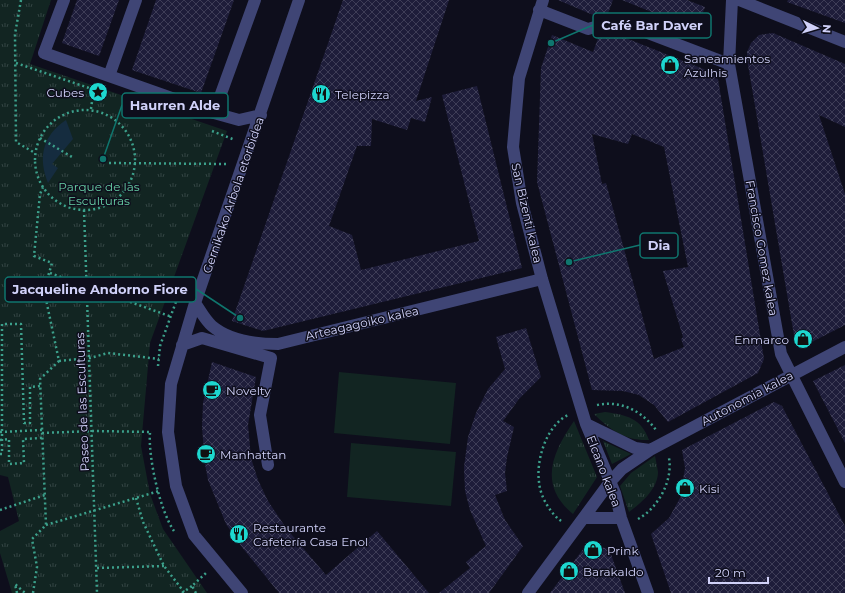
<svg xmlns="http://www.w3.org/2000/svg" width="845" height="593" font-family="Montserrat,sans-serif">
	<defs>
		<pattern id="grass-tufts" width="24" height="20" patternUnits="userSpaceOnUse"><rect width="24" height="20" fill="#122522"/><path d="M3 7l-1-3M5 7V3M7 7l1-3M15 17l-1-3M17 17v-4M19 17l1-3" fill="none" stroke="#334443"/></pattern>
		<pattern id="building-cross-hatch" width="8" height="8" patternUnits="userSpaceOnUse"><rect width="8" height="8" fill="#1e1d3a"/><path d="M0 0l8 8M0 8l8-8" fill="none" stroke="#3e3d57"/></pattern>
	</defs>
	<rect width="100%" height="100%" fill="#0e0e1c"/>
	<path fill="url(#grass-tufts)" d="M0,0H51L30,64L227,131L150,343L141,446L150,494L163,529L207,593H12L0,553V531L19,521L8,477L0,475Z
		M605,412C627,415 641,418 649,440C626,441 610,430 594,414Z
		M574,421L597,477L573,514C538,485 552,453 574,421Z
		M603,441L631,454L612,464Z
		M655,456C656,461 657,466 658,472C658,489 641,503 629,512L620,486L631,473Z"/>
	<path fill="#122522" d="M339,372L456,383L450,444L334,433Z
		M351,443L456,452L451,506L347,497Z"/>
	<path fill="#152c3f" d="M66,120L73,139L52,164L58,168L48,183C38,158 42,136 66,120Z"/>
	<path fill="url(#building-cross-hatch)" fill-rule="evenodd" d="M77,0H119L99,56L62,43Z
		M156,0H234L201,93L132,70Z
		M343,0H449L416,101L432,97L425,122L411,118L407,130L372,119L371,146H357L329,226L352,235L361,270L479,241L442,95L477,86L522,268L263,331L232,321Z
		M558,0H613L607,16L600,18Z
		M622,0H687L705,7L696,30Z
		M788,0H845V23L787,2Z
		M608,31L711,72L718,79L764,359L758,373L668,422L654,405L639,395L623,391L592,390L537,182L541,68L552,35L593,52L600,33ZM592,134L628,144L632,134L664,147L688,267L663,271L683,337L681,339L684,347L654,359L606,183L602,184Z
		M773,33L845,64V127L819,115L845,194V325L804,346L795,341L747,59V52L751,43L759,35Z
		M526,328L541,377L519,399L503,421L514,427L507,457L505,473L507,491L495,495L505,520L523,546L489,593H439L470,568L466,562L486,546L470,510L465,491L464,467L468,437L476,413L488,389L505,369L496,337Z
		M212,362L256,377L248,425L251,458L258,480L268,501L286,528L326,575L377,531L429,593H279L241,546L226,524L208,480L205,464L202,427L203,403Z
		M845,365V443L813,381Z
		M774,402L782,406L845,526V593H671L651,534L669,518L680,498L685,468L682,450Z
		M587,544L609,549L625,593H550Z"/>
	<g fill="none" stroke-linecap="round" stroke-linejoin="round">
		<path stroke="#3ca08b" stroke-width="2.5" stroke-dasharray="2 3" stroke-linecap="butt" d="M21,0L15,34L16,142L35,153
			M16,63L89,88
			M91,109L94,86
			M35 160a50 50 0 1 1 100 0a50 50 0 1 1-100 0Z
			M212,131L235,140
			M40,138L72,157
			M109,163L226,164
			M84,210L97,593
			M50,273L172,317
			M59,361L90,358L108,353L159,359
			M158,366L160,346L182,285
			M597,405C621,400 642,411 656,430
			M42,433L93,431L152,432
			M150,433C148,457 160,511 174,531
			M0,440L9,439V464L24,463L23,439L42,438
			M0,454H2V324H21L24,423H30V387L40,386
			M136,498L143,522L164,566L184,592
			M0,510L45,495
			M638,519C658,508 673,481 669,458
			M561,521C550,513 540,496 539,482C536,460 546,426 568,415
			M46,525L159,491
			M97,568L164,566
			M17,593L15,584L25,593
			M33,593L37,567L32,539L46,525L40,379L59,361L44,290L52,263L34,256L40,194L43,187
			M182,593L192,586
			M196,593L192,586L206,573"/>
		<path stroke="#3f4575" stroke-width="12" d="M64,0L44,53L214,113L239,120L261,115
			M543,0L519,78L513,147L522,203L542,279L586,424L615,493L621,518L648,593
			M732,0L729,64L781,354L845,482
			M739,0L845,42
			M539,10L588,29L616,21L729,64
			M109,76L136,0
			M214,113L255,0
			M195,303C200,310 205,320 212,326C230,341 256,344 278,344L542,279
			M182,345L202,338L271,358L260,415L268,465
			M586,424L635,448L650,450
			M584,518H621
			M242,593L194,535L176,486L168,432L171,384L195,303L299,0
			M528,593L610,482L622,469L650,450L845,347"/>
		<path stroke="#3ca08b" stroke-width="2.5" stroke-dasharray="2 3" stroke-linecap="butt" d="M0,432L42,430"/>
	</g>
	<defs>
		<g id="shop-disc" transform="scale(1)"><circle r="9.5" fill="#1dd7cf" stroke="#0e0e1c"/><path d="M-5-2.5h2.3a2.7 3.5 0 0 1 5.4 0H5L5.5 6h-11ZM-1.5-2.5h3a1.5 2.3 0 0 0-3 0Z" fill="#111"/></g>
		<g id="sight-disc" transform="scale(1)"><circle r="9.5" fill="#1dd7cf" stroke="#0e0e1c"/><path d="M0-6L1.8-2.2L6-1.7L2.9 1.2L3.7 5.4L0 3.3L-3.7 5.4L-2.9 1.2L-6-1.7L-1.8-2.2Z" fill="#111"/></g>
		<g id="restaurant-disc" transform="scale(1)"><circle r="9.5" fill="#1dd7cf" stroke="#0e0e1c"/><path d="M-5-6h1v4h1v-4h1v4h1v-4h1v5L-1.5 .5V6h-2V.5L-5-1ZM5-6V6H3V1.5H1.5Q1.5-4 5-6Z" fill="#111"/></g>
		<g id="cafe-disc" transform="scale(1)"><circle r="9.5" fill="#1dd7cf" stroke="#0e0e1c"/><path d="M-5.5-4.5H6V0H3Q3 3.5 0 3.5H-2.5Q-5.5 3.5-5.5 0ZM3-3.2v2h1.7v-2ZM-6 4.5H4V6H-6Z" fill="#111"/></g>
	</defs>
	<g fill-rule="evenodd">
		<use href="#shop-disc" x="670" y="65"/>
		<use href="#sight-disc" x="98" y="92"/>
		<use href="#restaurant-disc" x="321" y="94"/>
		<use href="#shop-disc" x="803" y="339"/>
		<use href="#cafe-disc" x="212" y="390"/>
		<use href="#cafe-disc" x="206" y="454"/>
		<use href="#shop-disc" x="685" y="488"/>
		<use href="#restaurant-disc" x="239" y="534"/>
		<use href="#shop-disc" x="593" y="550"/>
		<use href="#shop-disc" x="569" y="571"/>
	</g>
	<g text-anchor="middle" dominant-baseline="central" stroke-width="3" stroke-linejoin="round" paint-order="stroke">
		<g font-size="12" fill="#d0d1f9" stroke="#0e0e1c" text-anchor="start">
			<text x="684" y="58">Saneamientos<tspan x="684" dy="14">Azulhis</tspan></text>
			<text x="84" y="92" text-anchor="end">Cubes</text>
			<text x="335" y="94">Telepizza</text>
			<text x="789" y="339" text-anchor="end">Enmarco</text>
			<text x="226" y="390">Novelty</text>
			<text x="220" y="454">Manhattan</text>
			<text x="699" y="488">Kisi</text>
			<text x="253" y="527">Restaurante<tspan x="253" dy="14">Cafetería Casa Enol</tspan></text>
			<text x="607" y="550">Prink</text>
			<text x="583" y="571">Barakaldo</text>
		</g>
		<g font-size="12" fill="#66cea5" stroke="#0e0e1c">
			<text x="99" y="186">Parque de las<tspan x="99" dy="14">Esculturas</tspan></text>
		</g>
		<g font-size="12" fill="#d0d1f9" stroke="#0e0e1c">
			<text transform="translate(233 195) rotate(-71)">Gernikako Arbola etorbidea</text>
			<text transform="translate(527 213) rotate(77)">San Bizenti kalea</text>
			<text transform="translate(762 248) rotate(80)">Francisco Gomez kalea</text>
			<text transform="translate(362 323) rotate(-13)">Arteagagoiko kalea</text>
			<text transform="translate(747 398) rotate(-28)">Autonomia kalea</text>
			<text transform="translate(82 402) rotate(-92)">Paseo de las Esculturas</text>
			<text transform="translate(604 471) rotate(69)">Elcano kalea</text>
		</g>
	</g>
	<path fill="none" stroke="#0f766e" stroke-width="1.5" d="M551 43L593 25M103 159L122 105M569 262L640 245M240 318L196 289"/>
	<g fill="#0f766e" stroke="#0e0e1c" stroke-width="1.5">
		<circle cx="551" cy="43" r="4"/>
		<circle cx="103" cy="159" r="4"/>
		<circle cx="569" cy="262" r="4"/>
		<circle cx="240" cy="318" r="4"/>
	</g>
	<g fill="#0e0e1c" stroke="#0f766e" stroke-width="1.5">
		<rect x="593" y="13" width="118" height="25" rx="4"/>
		<rect x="122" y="93" width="106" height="25" rx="4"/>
		<rect x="640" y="233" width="38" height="25" rx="4"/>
		<rect x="5" y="277" width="191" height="25" rx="4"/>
	</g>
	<g font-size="13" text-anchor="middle" font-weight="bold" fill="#d0d1f9">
		<text x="652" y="30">Café Bar Daver</text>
		<text x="175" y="110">Haurren Alde</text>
		<text x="659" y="250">Dia</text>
		<text x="100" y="294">Jacqueline Andorno Fiore</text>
	</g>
	<g transform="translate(817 28) rotate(95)" stroke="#0e0e1c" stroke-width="3" paint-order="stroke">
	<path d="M0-3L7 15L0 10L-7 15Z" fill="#d0d1f9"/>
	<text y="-6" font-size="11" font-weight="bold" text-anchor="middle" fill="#d0d1f9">N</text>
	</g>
	<path d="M709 577v6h59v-6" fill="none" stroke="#d0d1f9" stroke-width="2"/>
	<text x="715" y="577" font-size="12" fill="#d0d1f9" stroke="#0e0e1c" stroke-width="3" paint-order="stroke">20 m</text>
</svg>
